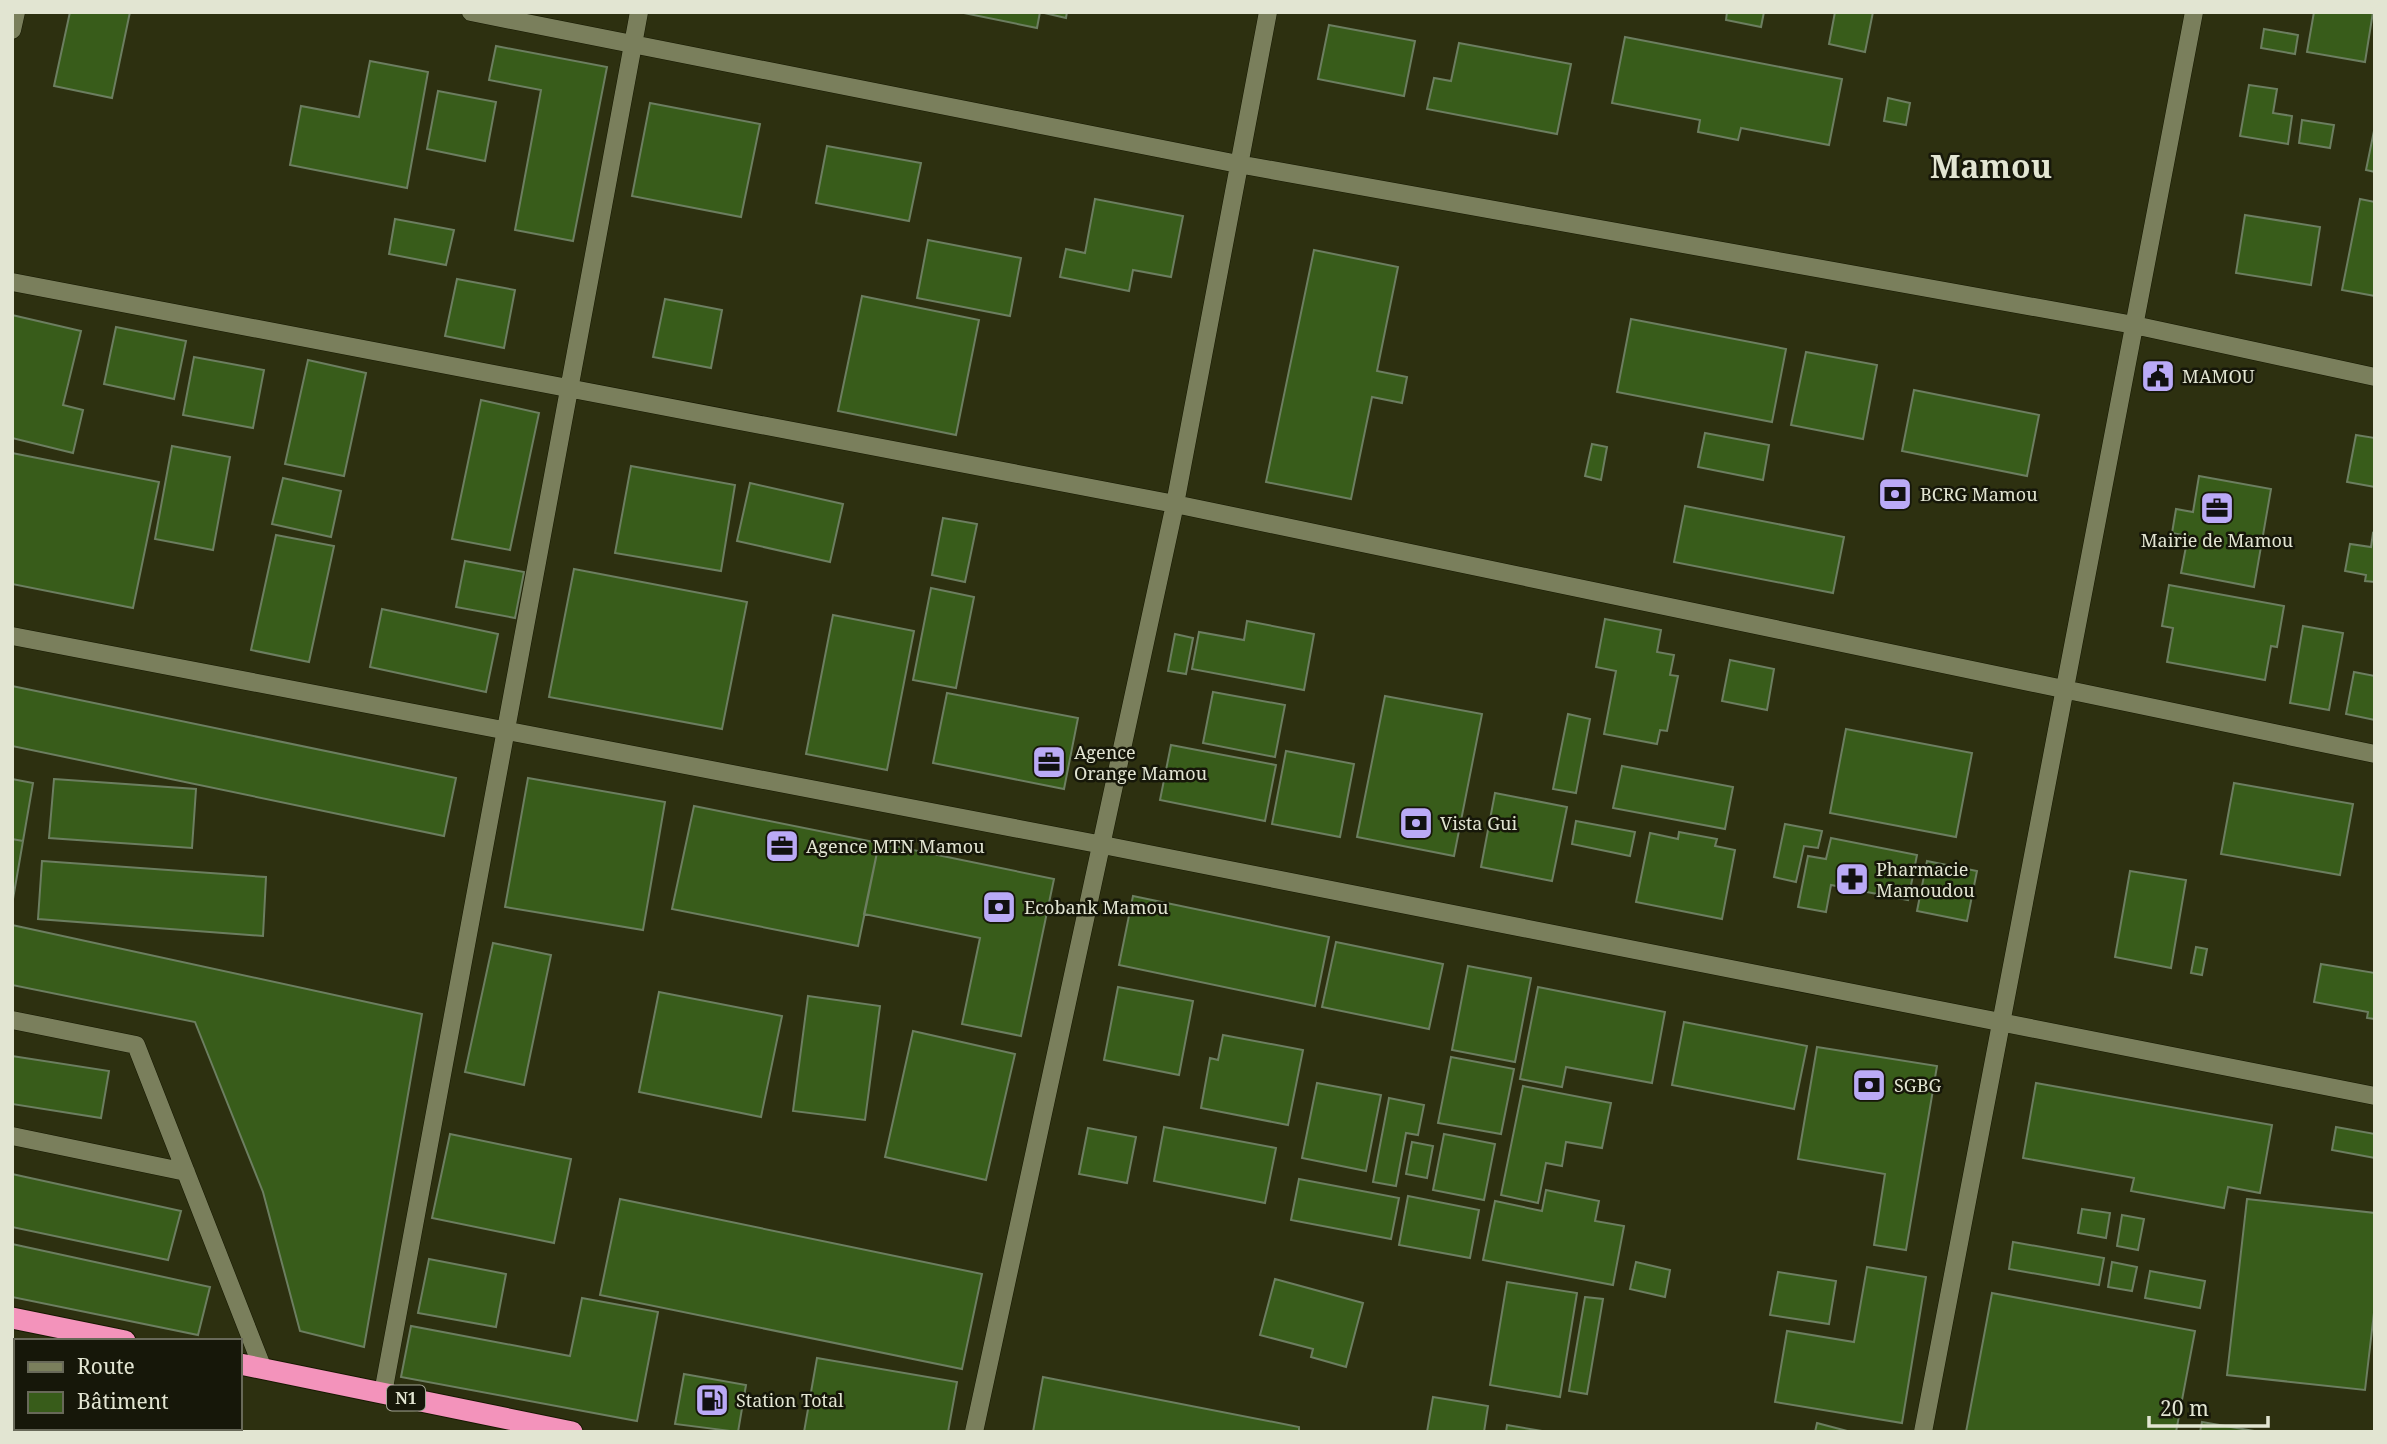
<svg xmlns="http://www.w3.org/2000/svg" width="2387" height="1444" font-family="'Noto Serif',serif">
	<rect width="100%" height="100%" fill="#2d3010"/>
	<path fill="#385c1a" stroke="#6c7e60" stroke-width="2" d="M70,12H130L112,98L54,86Z
		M959,12H1067L1066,18L1040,12L1037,28Z
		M1727,12H1764L1761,27L1726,20Z
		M1835,12H1873L1865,52L1829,44Z
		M2314,12H2373L2365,62L2307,52Z
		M1329,25L1415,41L1404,96L1318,79Z
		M2264,29L2298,35L2295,54L2261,48Z
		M1625,37L1842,79L1829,145L1741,128L1738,140L1698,132L1700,120L1612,103Z
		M1459,43L1571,64L1557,134L1427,109L1434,78L1451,81Z
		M496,46L607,67L573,241L515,230L541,90L489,80Z
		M370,61L428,72L407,188L290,165L301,106L359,117Z
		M2249,85L2277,89L2273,113L2292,116L2288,144L2240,136Z
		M438,91L496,102L485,161L427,149Z
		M1888,98L1910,103L1906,125L1884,121Z
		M650,103L760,124L741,217L632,196Z
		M2302,120L2334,125L2330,148L2299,143Z
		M2375,126V172L2366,170Z
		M827,146L921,163L909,221L816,203Z
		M1095,199L1183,216L1171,277L1133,270L1129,291L1060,277L1066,249L1085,253Z
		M2360,199L2375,202V296L2342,290Z
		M2245,215L2320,227L2311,285L2236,273Z
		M395,219L454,230L446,265L389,254Z
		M928,240L1021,258L1010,316L917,298Z
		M1314,250L1398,267L1377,371L1407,377L1402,403L1372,397L1351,499L1266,482Z
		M457,279L515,290L504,348L445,336Z
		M862,296L979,320L956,435L838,411Z
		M665,299L722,310L711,368L653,357Z
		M12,315L81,331L63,405L83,410L73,453L12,438Z
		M1631,319L1786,349L1772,422L1617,392Z
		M116,327L186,341L174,399L104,384Z
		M1806,352L1877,365L1863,439L1791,425Z
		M194,357L264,370L253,428L183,415Z
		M308,360L366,373L344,476L285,464Z
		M1914,390L2039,415L2027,476L1902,451Z
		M481,400L539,413L510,550L452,539Z
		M1705,433L1769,445L1763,480L1698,467Z
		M2356,435L2375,438V487L2347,482Z
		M1592,444L1607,447L1601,480L1585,476Z
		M172,446L230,457L213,550L155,539Z
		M12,453L159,482L133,608L12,584Z
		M631,466L735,485L721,571L615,553Z
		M2199,476L2271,489L2254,587L2181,573L2188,536L2172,533L2176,509L2193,512Z
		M283,478L341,491L331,537L272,524Z
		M750,483L843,504L830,562L737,541Z
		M1685,506L1844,537L1833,593L1674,562Z
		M943,518L977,524L965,582L932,575Z
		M2373,533L2375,534V582L2365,581L2366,575L2345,571L2350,544L2371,547Z
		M276,535L334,546L309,662L251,650Z
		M465,561L524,572L515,618L456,607Z
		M574,569L747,602L722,729L549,697Z
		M2169,585L2284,606L2277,647L2271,646L2265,680L2167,662L2173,628L2162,626Z
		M931,588L974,597L956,688L913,680Z
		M382,609L498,634L486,692L370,667Z
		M833,615L914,631L887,770L806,754Z
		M1605,619L1661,630L1657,652L1674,655L1670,675L1678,676L1667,731L1660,730L1657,744L1604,734L1616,671L1596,667Z
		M1247,621L1314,634L1304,690L1192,669L1199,632L1244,640Z
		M2303,626L2343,633L2329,710L2290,703Z
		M1175,634L1193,638L1186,674L1168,671Z
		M1730,660L1774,669L1767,710L1722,701Z
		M2354,672L2375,676V720L2346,714Z
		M12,686L456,778L444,836L12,746Z
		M1213,692L1285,705L1275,757L1203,743Z
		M947,693L1078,718L1064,789L933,763Z
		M1385,696L1482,714L1454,856L1357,837Z
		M1568,714L1590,719L1576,793L1553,789Z
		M1846,729L1972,753L1956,837L1830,813Z
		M1171,745L1276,765L1265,821L1160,800Z
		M1286,751L1354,764L1340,837L1272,824Z
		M1622,766L1733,787L1725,829L1613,808Z
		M528,778L665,802L643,930L505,907Z
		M12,779L33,783L23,841L12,839Z
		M54,779L196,789L192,848L49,838Z
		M2234,783L2353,804L2340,875L2221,854Z
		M1495,793L1567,807L1552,881L1481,867Z
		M694,806L879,843L858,946L672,909Z
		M1576,821L1635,832L1630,856L1572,844Z
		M1785,824L1822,831L1818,848L1804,846L1796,882L1774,877Z
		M1679,832L1717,839L1715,846L1735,850L1722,919L1636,902L1650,833L1678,839Z
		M1831,838L1917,855L1908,900L1831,885L1826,912L1798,907L1808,856L1826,859Z
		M12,839L23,841L13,899H12Z
		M879,843L1054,879L1021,1036L962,1024L980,938L864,914Z
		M42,861L266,877L263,936L38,919Z
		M1927,861L1977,871L1967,921L1917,911Z
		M2130,871L2186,880L2171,968L2115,957Z
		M1133,896L1329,937L1315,1006L1119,965Z
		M12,925L422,1014L364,1347L300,1331L263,1192L195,1022L12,985Z
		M1336,942L1443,964L1429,1029L1322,1007Z
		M493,943L551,955L524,1085L465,1072Z
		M2196,947L2207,949L2202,975L2191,973Z
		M2321,964L2375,973V1019L2367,1018L2368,1012L2314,1002Z
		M1468,966L1531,978L1515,1062L1452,1050Z
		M1118,987L1193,1001L1179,1075L1104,1060Z
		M1538,987L1665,1012L1652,1083L1566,1067L1562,1087L1520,1079Z
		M659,992L782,1016L761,1117L639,1092Z
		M808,996L880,1006L865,1120L793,1111Z
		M1684,1022L1807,1046L1794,1109L1672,1085Z
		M913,1031L1015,1054L986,1180L885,1157Z
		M1223,1035L1303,1050L1288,1125L1201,1108L1210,1058L1218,1060Z
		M1817,1047L1937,1066L1906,1250L1874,1245L1885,1174L1798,1159Z
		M12,1056L109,1071L101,1118L12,1104Z
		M1451,1057L1514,1069L1501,1134L1438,1123Z
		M1317,1083L1381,1095L1366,1171L1302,1158Z
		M2036,1083L2272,1125L2260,1193L2228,1187L2224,1208L2131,1191L2134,1178L2023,1158Z
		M1523,1086L1611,1103L1602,1148L1566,1142L1562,1166L1546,1163L1538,1203L1501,1195Z
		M1389,1098L1424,1105L1418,1135L1406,1133L1396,1186L1373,1182Z
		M1164,1127L1276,1148L1265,1203L1154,1181Z
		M2336,1127L2375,1134V1158L2332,1150Z
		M1088,1128L1136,1137L1127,1183L1079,1174Z
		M450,1134L571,1159L554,1243L432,1218Z
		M1444,1134L1495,1144L1484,1200L1433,1190Z
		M1412,1142L1433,1146L1427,1178L1406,1174Z
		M12,1174L181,1211L168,1260L12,1227Z
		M1299,1179L1399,1198L1391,1239L1291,1220Z
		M1546,1190L1599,1201L1595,1221L1624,1226L1613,1285L1483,1260L1495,1201L1542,1211Z
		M1408,1196L1479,1210L1470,1258L1399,1245Z
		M620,1199L982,1274L962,1369L600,1295Z
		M2247,1199L2375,1213V1304L2365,1390L2227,1375Z
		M2082,1209L2110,1213L2106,1238L2078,1233Z
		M2122,1215L2144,1219L2138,1250L2117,1246Z
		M2013,1242L2104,1258L2099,1285L2009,1269Z
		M12,1244L210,1287L198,1335L12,1297Z
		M429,1259L506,1274L496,1327L418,1313Z
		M1636,1262L1670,1270L1665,1297L1630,1289Z
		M2112,1262L2137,1267L2132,1291L2108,1287Z
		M1867,1267L1926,1277L1902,1423L1775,1402L1787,1331L1854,1342Z
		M2150,1271L2205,1281L2200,1308L2145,1298Z
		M1778,1272L1836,1281L1829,1324L1770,1315Z
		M1275,1279L1363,1303L1346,1367L1311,1357L1313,1349L1260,1335Z
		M1507,1282L1577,1293L1560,1397L1490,1385Z
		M1992,1293L2195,1331L2176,1432H1966Z
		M1585,1297L1603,1299L1587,1394L1569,1391Z
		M582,1298L658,1312L637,1421L401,1377L411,1326L570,1356Z
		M817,1358L957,1382L948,1432H804Z
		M684,1374L746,1385L738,1432L675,1424Z
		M1043,1377L1299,1427V1432H1033Z
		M12,1385H16V1428H227L244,1432H12Z
		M1433,1397L1488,1406L1484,1432H1427Z
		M2202,1422L2260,1432H2200Z
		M1817,1423L1851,1432H1815Z
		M1507,1425L1548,1432H1506Z"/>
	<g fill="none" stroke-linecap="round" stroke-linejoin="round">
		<g stroke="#161800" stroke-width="19">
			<path id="lane" d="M12,1020L136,1045L263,1369
				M12,1136L186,1172"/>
		</g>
		<g stroke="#161800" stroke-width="19">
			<path id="street" d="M471,12L1238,164L2134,325L2375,377
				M12,30L16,12
				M12,282L1175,504L2375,754
				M12,636L1103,845L2375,1096
				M383,1393L639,12
				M974,1432L1175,504L1268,12
				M1923,1432L2194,12"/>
		</g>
		<g stroke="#161800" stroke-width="23">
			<path id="highway" d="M12,1318L125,1341
				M240,1364L572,1432"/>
		</g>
		<use href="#lane" stroke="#7a7f5c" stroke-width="18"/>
		<use href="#street" stroke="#7a7f5c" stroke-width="18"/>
		<use href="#highway" stroke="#f393bb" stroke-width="21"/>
	</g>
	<defs>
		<g id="civic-square" transform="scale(1.75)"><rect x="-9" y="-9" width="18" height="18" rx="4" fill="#baaaf6" stroke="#161709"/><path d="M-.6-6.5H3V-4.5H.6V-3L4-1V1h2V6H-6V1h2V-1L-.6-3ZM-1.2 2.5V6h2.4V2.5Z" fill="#111"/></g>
		<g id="bank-square" transform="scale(1.75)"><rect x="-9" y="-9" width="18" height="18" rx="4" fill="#baaaf6" stroke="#161709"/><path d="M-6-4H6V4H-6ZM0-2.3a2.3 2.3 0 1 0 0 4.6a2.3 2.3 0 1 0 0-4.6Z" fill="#111"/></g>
		<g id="office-square" transform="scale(1.75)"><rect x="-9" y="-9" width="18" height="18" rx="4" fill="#baaaf6" stroke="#161709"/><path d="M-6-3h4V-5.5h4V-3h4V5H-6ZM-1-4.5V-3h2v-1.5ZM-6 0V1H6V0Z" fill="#111"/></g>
		<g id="pharmacy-square" transform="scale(1.75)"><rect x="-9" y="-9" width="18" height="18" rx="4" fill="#baaaf6" stroke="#161709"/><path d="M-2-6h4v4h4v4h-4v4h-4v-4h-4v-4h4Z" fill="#111"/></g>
		<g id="fuel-square" transform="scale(1.75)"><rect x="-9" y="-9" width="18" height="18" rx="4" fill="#baaaf6" stroke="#161709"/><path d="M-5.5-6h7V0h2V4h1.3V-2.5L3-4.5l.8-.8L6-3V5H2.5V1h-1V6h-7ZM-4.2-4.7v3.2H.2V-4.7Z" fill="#111"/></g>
	</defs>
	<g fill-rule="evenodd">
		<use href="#civic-square" x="2158" y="376"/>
		<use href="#bank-square" x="1895" y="494"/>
		<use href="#office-square" x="2217" y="508"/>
		<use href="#office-square" x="1049" y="762"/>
		<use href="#bank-square" x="1416" y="823"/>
		<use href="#office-square" x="782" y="846"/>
		<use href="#pharmacy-square" x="1852" y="879"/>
		<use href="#bank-square" x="999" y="907"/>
		<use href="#bank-square" x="1869" y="1085"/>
		<use href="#fuel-square" x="712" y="1400"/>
	</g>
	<g text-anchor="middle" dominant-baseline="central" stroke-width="5" stroke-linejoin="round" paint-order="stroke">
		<rect fill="#161709" stroke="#a5a796" stroke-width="2" x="387" y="1385.5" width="38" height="25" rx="5"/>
		<g font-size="16" font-weight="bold" fill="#e2e5d2">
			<text x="406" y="1398">N1</text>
		</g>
		<g font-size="18" fill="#e2e5d2" stroke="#161709" text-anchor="start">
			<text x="2182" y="376">MAMOU</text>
			<text x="1920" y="494">BCRG Mamou</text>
			<text x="2217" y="540" text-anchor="middle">Mairie de Mamou</text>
			<text x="1074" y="752">Agence<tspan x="1074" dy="21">Orange Mamou</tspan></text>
			<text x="1440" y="823">Vista Gui</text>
			<text x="806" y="846">Agence MTN Mamou</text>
			<text x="1876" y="869">Pharmacie<tspan x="1876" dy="21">Mamoudou</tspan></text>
			<text x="1024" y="907">Ecobank Mamou</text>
			<text x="1894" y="1085">SGBG</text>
			<text x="736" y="1400">Station Total</text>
		</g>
		<g font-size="32" font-weight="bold" fill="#e2e5d2" stroke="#161709">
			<text x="1991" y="165">Mamou</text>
		</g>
	</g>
	<rect width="2387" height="1444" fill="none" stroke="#e2e5d2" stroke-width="28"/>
	<rect x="14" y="1339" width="228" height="91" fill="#161709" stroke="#686959" stroke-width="2"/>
	<rect x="28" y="1362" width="35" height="10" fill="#7a7f5c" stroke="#686959" stroke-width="2"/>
	<text x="77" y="1374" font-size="21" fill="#e2e5d2">Route</text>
	<rect x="28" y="1392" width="35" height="21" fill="#385c1a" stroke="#686959" stroke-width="2"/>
	<text x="77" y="1409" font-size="21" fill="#e2e5d2">Bâtiment</text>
	<path d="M2149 1416v10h119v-10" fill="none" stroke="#e2e5d2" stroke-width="3.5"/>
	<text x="2160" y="1416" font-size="21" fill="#e2e5d2" stroke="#161709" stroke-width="5" paint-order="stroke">20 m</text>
</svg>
